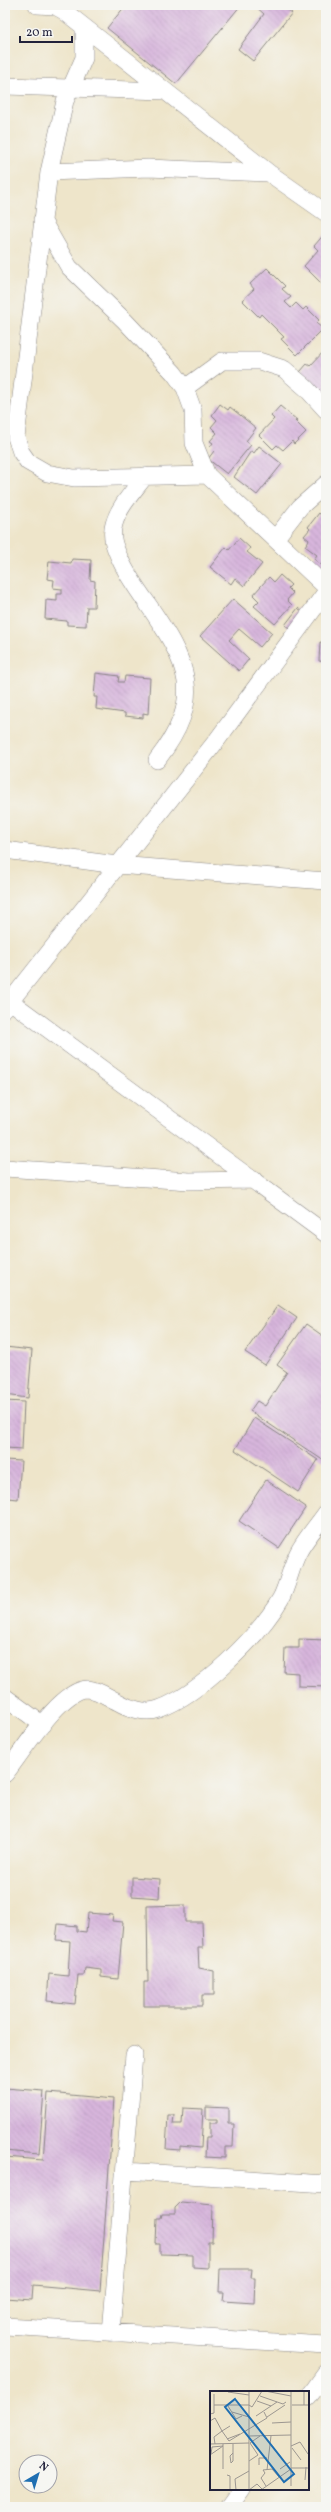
<svg xmlns="http://www.w3.org/2000/svg" width="331" height="2512" font-family="Vollkorn,serif">
	<defs>
		<pattern id="building-back-hatch" width="6" height="6" patternUnits="userSpaceOnUse"><rect width="6" height="6" fill="#d7b5dc"/><path d="M-1 5l2 2M0 0l6 6M5-1l2 2" fill="none" stroke="#b89bbe"/></pattern>
	</defs>
	<rect width="100%" height="100%" fill="#f6f6f2"/>
	<filter id="ink" filterUnits="userSpaceOnUse"><feTurbulence type="fractalNoise" baseFrequency=".025" numOctaves="2"/><feDisplacementMap in="SourceGraphic" scale="8" xChannelSelector="R" yChannelSelector="G"/><feConvolveMatrix kernelMatrix="1 2 1 2 8 2 1 2 1" color-interpolation-filters="sRGB"/></filter>
	<filter id="wash" filterUnits="userSpaceOnUse"><feTurbulence type="fractalNoise" baseFrequency=".012" numOctaves="4" result="noise"/><feDisplacementMap in="SourceGraphic" scale="16" xChannelSelector="R" yChannelSelector="G"/><feGaussianBlur stdDeviation="0.9" result="paint"/><feColorMatrix in="noise" values="0 0 0 0 0 0 0 0 0 0 0 0 0 0 0 0 0 1.4 0 .05"/><feComposite in="paint" operator="in"/></filter>
	<g filter="url(#wash)">
		<rect width="100%" height="100%" fill="#eee5ca"/>
		<g id="blocks">
			<path fill="url(#building-back-hatch)" d="M126,5H241L176,84L107,28Z
				M254,5H282L292,13L253,61L238,49L264,14Z
				M326,232V284L324,286L304,266L318,250L314,246Z
				M267,268L285,286L282,289L291,297L285,302L291,308L296,303L303,310L306,307L319,320L316,323L323,329L297,355L281,339L284,337L261,314L259,317L242,300L254,289L250,284Z
				M326,349V396L300,372L307,364L310,366Z
				M220,404L228,410L230,407L256,428L246,441L251,445L227,474L208,459L214,451L210,447L213,443L210,441L217,433L211,427L217,420L212,415Z
				M280,406L297,420L295,421L306,432L294,444L292,441L283,450L277,445L273,449L259,435L274,419L271,416Z
				M259,446L282,464L257,495L234,477L251,451L254,453Z
				M319,513L323,517L326,513L325,568L314,559L317,555L305,546L309,540L304,536L310,529L308,527Z
				M239,538L250,548L247,552L262,564L244,586L235,578L231,584L210,567L226,547L229,550Z
				M72,559L91,560L90,580L95,581L94,607H87L86,626L67,625V621L45,619L46,600L57,601V594H62V589L53,588L54,580L47,579L49,561L71,563Z
				M280,575L291,585L288,588L293,593L287,600L292,605L275,624L254,606L259,601L253,595L269,577L274,582Z
				M233,599L272,633L260,647L239,629L229,640L249,659L239,671L200,636Z
				M298,608L306,615L293,631L285,625Z
				M320,642L326,643V662L319,661Z
				M96,673L119,676L118,682H124L125,676L150,678L148,714L143,713V718L125,716V713L96,709L97,697H94Z
				M278,1305L297,1318L265,1365L245,1352Z
				M306,1324L326,1338V1459L324,1461L250,1411L257,1401L265,1406L287,1372L277,1365Z
				M5,1347L32,1350L28,1398L5,1395Z
				M5,1401L24,1402L22,1449L5,1448Z
				M254,1418L318,1460L298,1492L235,1450Z
				M5,1460L21,1461L18,1499L8,1498L7,1511H5Z
				M266,1480L306,1507L279,1548L239,1521Z
				M299,1639L326,1640V1687L298,1686V1673L284,1672L285,1648H299Z
				M132,1877L160,1879L159,1898L132,1896Z
				M185,1905V1922H202L203,1948H198L199,1968L214,1971V1995H202V2006H144V1982H148L147,1906Z
				M88,1913L113,1915L112,1921L123,1922L118,1979L101,1977V1970L85,1968L84,1975H78L75,2004L47,2001L49,1974L68,1976L70,1941L56,1940L58,1924L77,1926V1931L86,1932Z
				M5,2088L44,2091L39,2154L5,2151Z
				M48,2093L114,2099L100,2291L33,2285L32,2300L5,2298V2157L43,2160Z
				M206,2107L228,2108V2124H234L233,2147H225V2158L205,2157L206,2137H210V2123H217V2119H206Z
				M183,2108L203,2109L201,2148L180,2146V2150L166,2149L168,2115H174L173,2124H182Z
				M181,2202L213,2205L212,2242H208V2268L193,2267V2255L160,2254V2244H156L157,2218H161L162,2214H175V2208Z
				M220,2269H252L251,2278H255L254,2303L223,2301L224,2292H219Z"/>
		</g>
	</g>
	<g filter="url(#ink)">
		<use href="#blocks" fill-opacity="0" stroke="#888482" stroke-width="1"/>
		<g fill="none" stroke-linecap="round" stroke-linejoin="round">
			<g stroke="#888482" stroke-width="18">
				<path id="street" d="M37,5L55,6L64,11L269,173L326,213
					M84,27V58L65,101L49,172L16,437L21,452L28,462L47,473L74,478L207,475
					M5,86L165,91
					M49,172L148,168L269,173
					M42,220L69,267L125,321L174,373L185,388L193,410L194,443L207,475L326,587
					M185,388L222,361H259L284,369L306,388L326,410
					M145,476C134,491 119,506 114,524C110,537 115,548 120,559C127,575 137,589 147,603C188,663 206,697 157,760
					M275,539L300,507L326,484
					M5,850L117,865L326,881
					M10,1001L326,1234
					M5,1008L217,740L326,592
					M5,1168L189,1181L254,1180
					M5,1697L43,1725
					M5,1774C21,1754 61,1688 88,1689C99,1690 109,1698 118,1702C130,1709 146,1714 159,1709C200,1694 260,1635 281,1598C288,1584 291,1567 298,1553C305,1539 317,1526 326,1513
					M125,2171L326,2184
					M5,2326L326,2345
					M111,2333L134,2055
					M308,2398L326,2373
					M229,2507L242,2489"/>
			</g>
			<use href="#street" stroke="#fff" stroke-width="17"/>
		</g>
	</g>
	<g transform="translate(210 2391)">
		<rect width="99" height="99" fill="#eee5ca"/>
		<path fill="none" stroke="#9c9791" stroke-width="1" d="M55,0L81,5M18,1L39,4M50,5L73,13L76,11M47,10L61,15M4,14H39L42,16L52,0M82,14H99M94,14V0M18,15L26,28L32,25M22,21L39,26M0,23L4,22V3M46,25L67,11M57,26L75,14M0,30L5,27L12,40L20,35M62,32L81,31M39,45L81,44M17,48L30,43M19,50L57,27L54,21M0,53L39,52M5,53L4,46L12,40L19,50M81,55L90,51L98,63M82,57L91,69M23,62L20,65L21,72L23,70V53M1,63L2,56L13,55M0,64L13,55M39,70L48,64L40,52L50,45M49,74V67H57M81,77H99M13,78V53M70,78L80,71M57,79L61,45M55,82L53,79L62,78L69,86M55,82L51,87L56,95M17,84L20,85V99M95,89L96,76M81,95V0M26,99L25,88L39,80M39,99V0M39,99L47,93L52,98M51,99L81,78"/>
		<path fill="#1f6fb2" fill-opacity="0.15" stroke="#1f6fb2" stroke-width="2" d="M25,8L84,83L74,91L15,16Z"/>
		<rect width="99" height="99" fill="none" stroke="#22223b" stroke-width="2"/>
	</g>
	<rect width="331" height="2512" fill="none" stroke="#f6f6f2" stroke-width="20"/>
	<g transform="translate(38 2474) rotate(38)"><circle r="19" fill="#f6f6f2" stroke="#a1a1a9"/>
	<path d="M0-3L7 15L0 10L-7 15Z" fill="#1f6fb2"/>
	<text y="-6" font-size="11" font-weight="bold" text-anchor="middle" fill="#22223b">N</text>
	</g>
	<path d="M20 36v6h52v-6" fill="none" stroke="#22223b" stroke-width="2"/>
	<text x="26" y="36" font-size="12" fill="#22223b" stroke="#f6f6f2" stroke-width="3" paint-order="stroke">20 m</text>
</svg>
